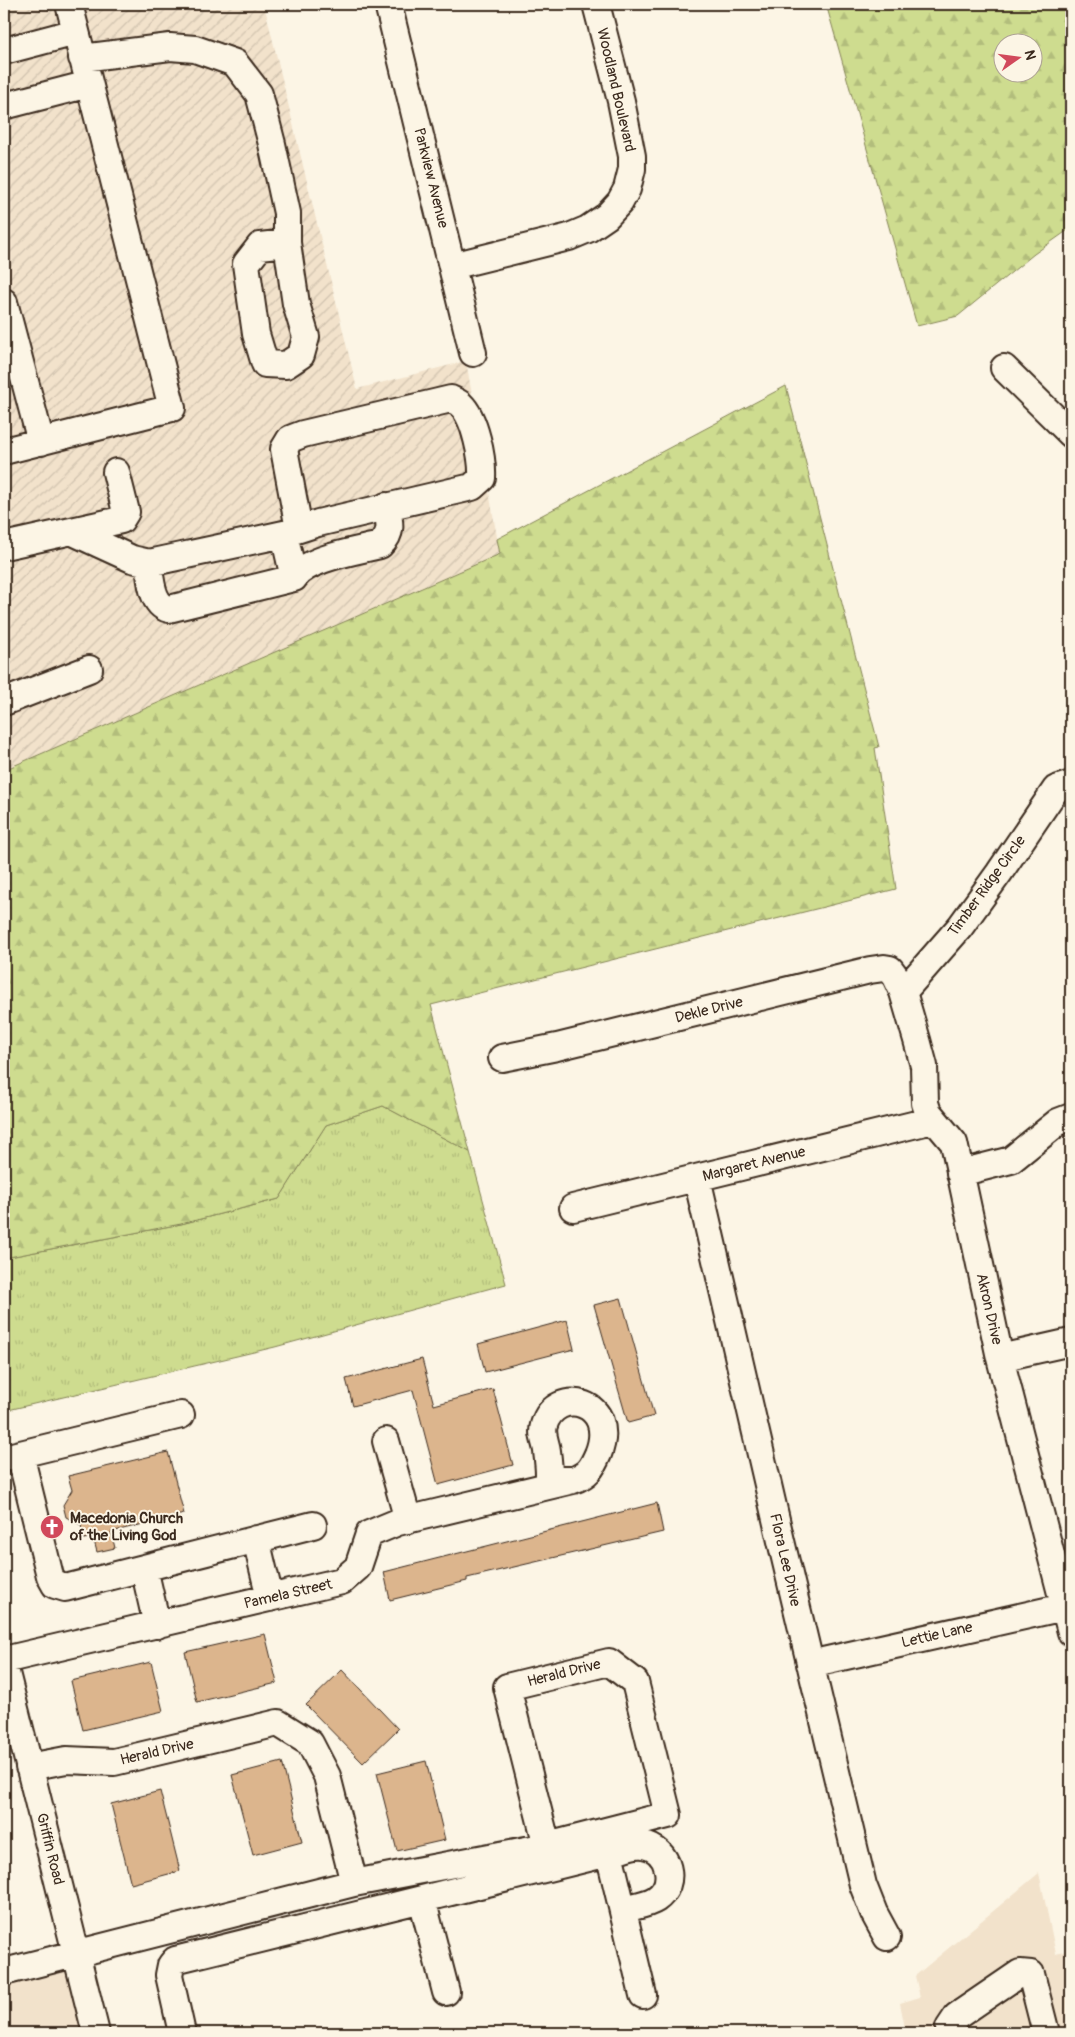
<svg xmlns="http://www.w3.org/2000/svg" width="1075" height="2037" font-family="Pangolin,sans-serif">
	<defs>
		<pattern id="industrial-furrows" width="10" height="10" patternUnits="userSpaceOnUse" patternTransform="scale(1.25)"><rect width="10" height="10" fill="#f2e2cb"/><path d="M-1 1l2-2M0 10L10 0M9 11l2-2" fill="none" stroke="#d0c2ae"/></pattern>
		<pattern id="grass-tufts" width="24" height="20" patternUnits="userSpaceOnUse" patternTransform="scale(1.25)"><rect width="24" height="20" fill="#cedc8f"/><path d="M3 7l-1-3M5 7V3M7 7l1-3M15 17l-1-3M17 17v-4M19 17l1-3" fill="none" stroke="#b2bd7b"/></pattern>
		<pattern id="forest-firs" width="22" height="20" patternUnits="userSpaceOnUse" patternTransform="scale(1.25)"><rect width="22" height="20" fill="#cedc8f"/><path d="M5 1l3.5 6h-7zM16 11l3.5 6h-7z" fill="#b2bd7b"/></pattern>
	</defs>
	<rect width="100%" height="100%" fill="#fcf5e5"/>
	<filter id="ink" filterUnits="userSpaceOnUse"><feTurbulence type="fractalNoise" baseFrequency=".02" numOctaves="2"/><feDisplacementMap in="SourceGraphic" scale="10" xChannelSelector="R" yChannelSelector="G"/><feConvolveMatrix kernelMatrix="1 2 1 2 8 2 1 2 1" color-interpolation-filters="sRGB"/></filter>
	<g filter="url(#ink)">
		<path fill="#f2e2cb" d="M1039,1873L1056,1954L1071,1950V2033H906L900,2003L920,1997L915,1976Z
			M65,1951L86,2033H4V1966Z"/>
		<path fill="url(#industrial-furrows)" d="M4,4H264L357,389L466,361L500,554L4,770Z"/>
		<path fill="url(#grass-tufts)" stroke="#848356" d="M383,1106L470,1152L506,1284L275,1347L4,1411V1258L181,1224L279,1199L326,1125Z"/>
		<path fill="url(#forest-firs)" stroke="#848356" fill-rule="evenodd" d="M826,4H1071V228L1034,254L958,316L917,326ZM1002,42H1032V72H1002Z
			M786,386L879,747L875,748L896,889L431,1005L470,1152L383,1106L326,1125L279,1199L181,1224L4,1258V770L500,554L497,539Z"/>
		<path fill="#dcb58d" stroke="#3b2a1e" d="M621,1298L654,1416L628,1423L594,1305Z
			M567,1320L574,1349L485,1372L478,1344Z
			M422,1359L434,1405L493,1389L513,1465L438,1485L413,1390L353,1406L346,1379Z
			M168,1452L184,1514L111,1532L115,1548L97,1552L93,1537L84,1539L81,1525L66,1517L63,1505L72,1490L68,1476Z
			M657,1503L663,1532L467,1578V1581L390,1600L384,1572Z
			M265,1634L277,1683L197,1702L185,1652Z
			M151,1662L163,1711L83,1730L71,1681Z
			M342,1670L398,1729L363,1763L306,1705Z
			M426,1761L445,1840L397,1851L377,1773Z
			M282,1762L302,1842L253,1855L232,1775Z
			M160,1791L180,1871L131,1884L111,1804Z"/>
		<g fill="none" stroke-linecap="round" stroke-linejoin="round">
			<g stroke="#3b2a1e" stroke-width="30">
				<path id="minor" d="M388,4L473,353
					M4,51L76,32
					M82,58L170,47L195,49L235,63L259,94L272,144L287,213V243L296,304L306,337L301,355L286,365L265,364L256,334L246,264L260,246L287,243
					M4,106L89,84
					M452,266L569,237L588,229L607,216L620,202L627,189L632,169V156L621,101L596,4
					M4,302L41,442
					M1004,368L1071,434
					M4,451L172,408L69,4
					M71,531L132,559L149,563L284,534L294,578L169,609C152,605 150,578 149,563
					M284,534L318,523L472,487L482,478C483,459 475,418 461,405C459,402 454,401 451,399L303,434L290,439L284,449L299,529
					M4,546L121,520L126,512L116,472
					M294,578C307,558 357,551 380,545C393,533 390,522 386,506
					M4,702L89,669
					M903,992L960,927L999,873L1056,789L1071,784
					M502,1058L557,1047L870,970L884,968L890,969L896,977L903,992L917,1040L924,1066L925,1103L928,1112L954,1143L1000,1358L1071,1632
					M960,1173L1011,1160L1058,1122L1071,1117
					M697,1178L781,1541L863,1885L874,1913L887,1937
					M573,1208L933,1120
					M1000,1358L1071,1342
					M386,1441L408,1520
					M20,1454L50,1576L55,1585L65,1588L313,1525
					M4,1458L181,1415
					M256,1539L270,1598
					M144,1568L157,1625
					M4,1660L342,1581L358,1567L369,1534L398,1522L573,1480C588,1475 592,1468 598,1454C619,1401 556,1385 544,1425C541,1435 546,1442 547,1451C548,1459 549,1467 549,1475L560,1480H573
					M609,1662L635,1682L668,1815L547,1846L507,1687Z
					M810,1664L1064,1607
					M4,1665L96,2033
					M29,1767L66,1760L114,1762L278,1723L310,1743L327,1776L354,1883
					M609,1853C620,1850 632,1843 643,1845C669,1849 678,1884 656,1899C647,1905 634,1906 623,1909
					M422,1899L446,1992
					M4,1972L354,1883L547,1846
					M182,2033L169,1975L171,1965L175,1960L609,1853L643,1995
					M951,2033L949,2028L957,2016L1020,1973L1031,1974L1046,2033"/>
			</g>
			<use href="#minor" stroke="#fcf5e5" stroke-width="26"/>
		</g>
	</g>
	<defs>
		<g id="church-disc" transform="scale(1.25)"><circle r="9.5" fill="#d1495b" stroke="#fcf5e5"/><path d="M-1.2-6h2.4v3.5h3.3v2.4h-3.3V6h-2.4V-.1h-3.3v-2.4h3.3Z" fill="#fff"/></g>
	</defs>
	<g fill-rule="evenodd">
		<use href="#church-disc" x="52" y="1527"/>
	</g>
	<g text-anchor="middle" dominant-baseline="central" stroke-width="4" stroke-linejoin="round" paint-order="stroke">
		<g font-size="15" fill="#3b2a1e" stroke="#fcf5e5">
			<text transform="translate(616 90) rotate(77)">Woodland Boulevard</text>
			<text transform="translate(431 178) rotate(76)">Parkview Avenue</text>
			<text transform="translate(987 886) rotate(-54)">Timber Ridge Circle</text>
			<text transform="translate(709 1010) rotate(-14)">Dekle Drive</text>
			<text transform="translate(754 1164) rotate(-14)">Margaret Avenue</text>
			<text transform="translate(989 1309) rotate(77)">Akron Drive</text>
			<text transform="translate(785 1560) rotate(77)">Flora Lee Drive</text>
			<text transform="translate(288 1594) rotate(-13)">Pamela Street</text>
			<text transform="translate(937 1635) rotate(-13)">Lettie Lane</text>
			<text transform="translate(564 1673) rotate(-14)">Herald Drive</text>
			<text transform="translate(157 1752) rotate(-13)">Herald Drive</text>
			<text transform="translate(50 1849) rotate(76)">Griffin Road</text>
		</g>
		<g font-size="15" font-weight="bold" fill="#3b2a1e" stroke="#fcf5e5" text-anchor="start">
			<text x="70" y="1518">Macedonia Church<tspan x="70" dy="17">of the Living God</tspan></text>
		</g>
	</g>
	<rect width="1075" height="2037" fill="none" stroke="#fcf5e5" stroke-width="20"/>
	<rect x="10" y="10" width="1055" height="2017" fill="none" stroke="#3b2a1e" stroke-width="2" filter="url(#ink)"/>
	<g transform="translate(1018 58) rotate(76)"><circle r="24" fill="#fcf5e5" stroke="#afa495"/>
	<path d="M0-4L9 19L0 12L-9 19Z" fill="#d1495b"/>
	<text y="-8" font-size="14" font-weight="bold" text-anchor="middle" fill="#3b2a1e">N</text>
	</g>
</svg>
